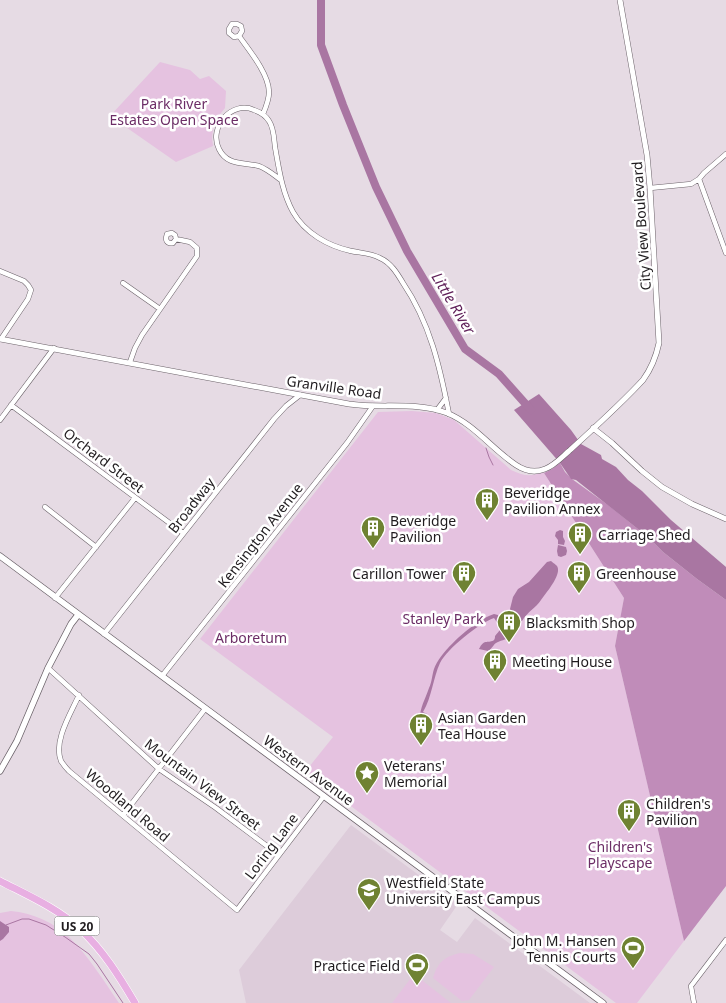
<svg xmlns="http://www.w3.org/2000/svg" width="726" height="1003" font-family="'Noto Sans',sans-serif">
	<rect width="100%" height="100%" fill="#e6dbe4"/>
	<path fill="#ddccda" d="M351,825L458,904L440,930L457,942L475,918L590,1003H246L239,970Z"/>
	<path fill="#e5c2e0" d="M160,62L190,70L200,79L209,76L226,91L225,108L217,118L213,128L212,138L213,146L176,162L110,116Z
		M412,411L436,413L454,420L511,470C522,475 533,479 542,470L624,598L615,646L684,941L637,1003H616L305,772L333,737L200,639L378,412Z
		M11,911C32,913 54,922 70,938C89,957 104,981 119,1003H0V913Z
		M460,953L473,954L494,967L469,1000L462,1001L433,978C438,962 444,957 460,953Z
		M414,974L451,1003H392Z"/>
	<path fill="#c08cb9" d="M560,463L565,472L572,479L608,505L648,537L663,552L697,579L726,600V886L684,941L615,646L624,598L544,473L552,469Z"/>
	<path fill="#a976a2" d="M539,394L571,430L581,444L601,455L602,459L616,467L628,480L642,491L671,520L726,567V600L697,579L663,552L648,537L576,480L571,479L560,463L514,410Z
		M560,530L563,531V537L565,541L564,545L558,544V540L555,536L556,532Z
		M558,545L566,547L567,551L566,555L561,557L558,556L557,551Z
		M551,561C554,564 558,565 558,569C559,578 546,593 541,600C536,608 528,611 522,621H517C514,626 515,632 511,636C507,640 500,640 496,643C493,645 492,649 488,651L479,649C484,638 489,644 494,640C495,639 495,637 495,636C496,635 500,630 501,628L494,618C478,624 448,648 440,663C433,678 432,697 423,712L427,714L429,719L427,722L424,723L420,721C419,709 425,700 429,688C432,682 432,675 434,669C440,653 463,632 477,623C482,619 488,616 494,614L498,615L503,626L514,619L510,609L513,597L518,589L529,582L547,562Z
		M0,921L9,927V932L3,939L0,941Z"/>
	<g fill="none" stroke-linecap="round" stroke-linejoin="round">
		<path stroke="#a976a2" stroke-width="1" d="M486,448L489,457L493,465
			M6,925L22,919H29L46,925L65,937L89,954L97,964L123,1003"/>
		<path stroke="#a976a2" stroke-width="8" d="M321,0V45L343,105L376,187L407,251L465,349L499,374L531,410"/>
		<g stroke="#6b6269" stroke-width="5.5">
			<path id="minor" d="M239,36L242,31L241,26L237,24H232L229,29V33L234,37L239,36C249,50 269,74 269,92C269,100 266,107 263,114
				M699,179L726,253
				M281,180C274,175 267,169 259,166C244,162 227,166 219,149C208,127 232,100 254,110C260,112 266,116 269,121C274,128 274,139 275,147C279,169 282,192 293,212C305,233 328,246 351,251C361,253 371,253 380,258C391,263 397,273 403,283C430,323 440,367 449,414
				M650,188L691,184L699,179L704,173L726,154
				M0,271L24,281L28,285L31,290L28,299L1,339
				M123,283L160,309
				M130,362L135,348L142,335L197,256V248L190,242L176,239L173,243C169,244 166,242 166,238L167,234L172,233L175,235L176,239
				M11,405L183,533
				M437,410L446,398
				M0,420L54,348
				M45,507L96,547
				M55,598L135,498
				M104,634L274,419L286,406L300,395
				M48,668L159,769L216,808L279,855
				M162,676L347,443L373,406
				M79,695C71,713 53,741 61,761C63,764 66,768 69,771L237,910L324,796
				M123,815L205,709
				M694,1003L692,992L691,986L726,940"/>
		</g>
		<g stroke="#6b6269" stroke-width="6">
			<path id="tertiary" d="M0,339L349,404C381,409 416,401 447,413C474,424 492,449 516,465C525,471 535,473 545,469C554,466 562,457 569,451C594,428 620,405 643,380C651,369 656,357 659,343L650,188L647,155L620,0
				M593,428L612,443L642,471L662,487L692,504L726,519"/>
		</g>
		<g stroke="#6b6269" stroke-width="7">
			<path id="secondary" d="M0,556L603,1003
				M0,771L17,741L48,668L71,624L78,615"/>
		</g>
		<g stroke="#fff" stroke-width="8">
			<path id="primary" d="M0,881C27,895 57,908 80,929C103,950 119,976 135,1003"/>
		</g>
		<use href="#minor" stroke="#fff" stroke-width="4.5"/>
		<use href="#tertiary" stroke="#fff" stroke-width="5"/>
		<use href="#secondary" stroke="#fff" stroke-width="5.5"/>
		<use href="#primary" stroke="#e8afe2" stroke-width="7"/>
	</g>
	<defs>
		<g id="building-pin" transform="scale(1.25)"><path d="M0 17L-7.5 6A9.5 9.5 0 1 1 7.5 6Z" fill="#6f8232" stroke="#fff"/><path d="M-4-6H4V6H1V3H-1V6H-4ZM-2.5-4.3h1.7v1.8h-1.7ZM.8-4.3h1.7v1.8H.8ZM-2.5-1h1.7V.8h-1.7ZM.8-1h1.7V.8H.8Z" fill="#fff"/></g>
		<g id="sight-pin" transform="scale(1.25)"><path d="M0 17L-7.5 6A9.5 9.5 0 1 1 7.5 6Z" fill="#6f8232" stroke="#fff"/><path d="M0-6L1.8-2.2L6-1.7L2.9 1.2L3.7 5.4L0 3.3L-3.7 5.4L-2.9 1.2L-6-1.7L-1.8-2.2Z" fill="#fff"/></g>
		<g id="university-pin" transform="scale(1.25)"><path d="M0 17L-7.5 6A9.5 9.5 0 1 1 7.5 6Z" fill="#6f8232" stroke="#fff"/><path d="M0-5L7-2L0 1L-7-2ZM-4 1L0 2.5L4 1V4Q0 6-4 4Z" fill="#fff"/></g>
		<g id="stadium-pin" transform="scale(1.25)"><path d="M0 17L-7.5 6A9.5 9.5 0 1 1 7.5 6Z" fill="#6f8232" stroke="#fff"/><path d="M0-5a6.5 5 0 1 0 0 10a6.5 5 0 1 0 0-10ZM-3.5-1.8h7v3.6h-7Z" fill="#fff"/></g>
	</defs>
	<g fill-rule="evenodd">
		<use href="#building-pin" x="487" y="500"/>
		<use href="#building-pin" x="373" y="528"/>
		<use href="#building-pin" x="580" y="534"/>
		<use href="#building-pin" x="464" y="573"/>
		<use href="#building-pin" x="579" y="573"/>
		<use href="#building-pin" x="509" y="622"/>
		<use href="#building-pin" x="495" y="661"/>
		<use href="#building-pin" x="421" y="725"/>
		<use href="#sight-pin" x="367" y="773"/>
		<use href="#building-pin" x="629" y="811"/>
		<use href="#university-pin" x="369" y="890"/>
		<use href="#stadium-pin" x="633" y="948"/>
		<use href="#stadium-pin" x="417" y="965"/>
	</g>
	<g text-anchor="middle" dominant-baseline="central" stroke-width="5" stroke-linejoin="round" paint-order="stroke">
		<rect fill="#fff" stroke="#636062" stroke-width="1" x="54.5" y="916.5" width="45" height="19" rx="4"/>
		<g font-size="12" font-weight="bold" fill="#201c1f">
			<text x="77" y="926">US 20</text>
		</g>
		<g font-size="14" fill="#6c2d66" stroke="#fff">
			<text x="174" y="103">Park River<tspan x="174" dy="16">Estates Open Space</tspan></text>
			<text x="443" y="618">Stanley Park</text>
			<text x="251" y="637">Arboretum</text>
			<text x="620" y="846">Children's<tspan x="620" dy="16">Playscape</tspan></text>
		</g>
		<g font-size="14" fill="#201c1f" stroke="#fff">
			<text transform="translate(641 226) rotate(-94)">City View Boulevard</text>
			<text transform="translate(334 387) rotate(8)">Granville Road</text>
			<text transform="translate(104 460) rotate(37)">Orchard Street</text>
			<text transform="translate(191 505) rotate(-52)">Broadway</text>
			<text transform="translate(260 535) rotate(-52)">Kensington Avenue</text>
			<text transform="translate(309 770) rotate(36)">Western Avenue</text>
			<text transform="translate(203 784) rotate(37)">Mountain View Street</text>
			<text transform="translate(128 805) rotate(40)">Woodland Road</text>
			<text transform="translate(271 846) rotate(-53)">Loring Lane</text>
		</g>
		<g font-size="14" fill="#201c1f" stroke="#fff" text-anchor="start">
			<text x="504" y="492">Beveridge<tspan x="504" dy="16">Pavilion Annex</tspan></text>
			<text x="390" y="520">Beveridge<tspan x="390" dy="16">Pavilion</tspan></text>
			<text x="598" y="534">Carriage Shed</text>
			<text x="446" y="573" text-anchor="end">Carillon Tower</text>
			<text x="596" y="573">Greenhouse</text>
			<text x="526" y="622">Blacksmith Shop</text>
			<text x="512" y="661">Meeting House</text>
			<text x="438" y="717">Asian Garden<tspan x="438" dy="16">Tea House</tspan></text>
			<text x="384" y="765">Veterans'<tspan x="384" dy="16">Memorial</tspan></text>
			<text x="646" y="803">Children's<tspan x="646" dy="16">Pavilion</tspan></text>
			<text x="386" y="882">Westfield State<tspan x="386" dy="16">University East Campus</tspan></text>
			<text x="616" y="940" text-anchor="end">John M. Hansen<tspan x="616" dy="16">Tennis Courts</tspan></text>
			<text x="400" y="965" text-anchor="end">Practice Field</text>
		</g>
		<g font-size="15" font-style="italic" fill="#60215a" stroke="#fff">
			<text transform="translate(454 303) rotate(59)">Little River</text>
		</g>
	</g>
</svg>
